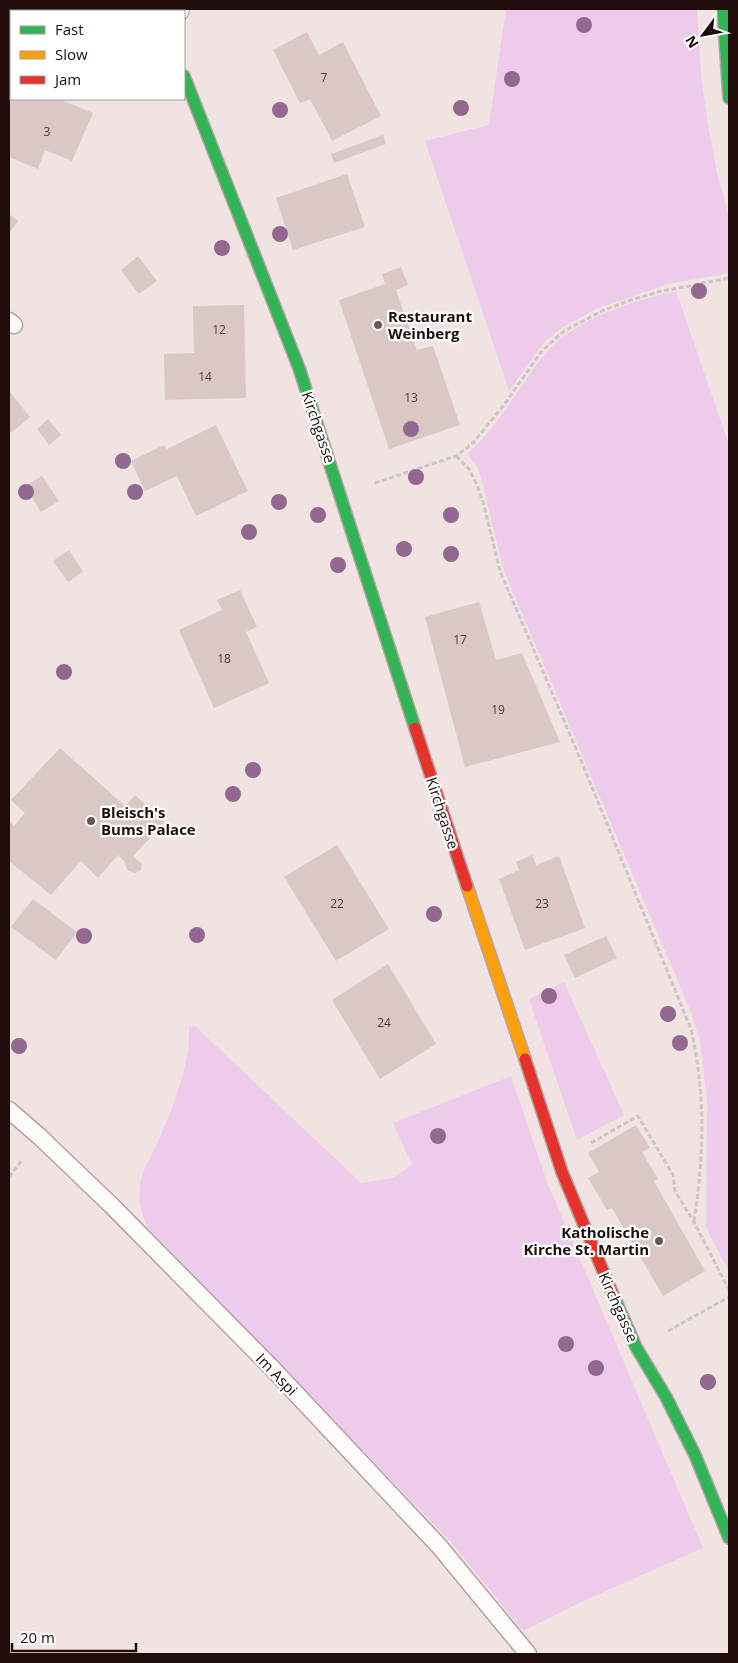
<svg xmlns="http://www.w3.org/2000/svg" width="738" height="1663" font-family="'Open Sans',sans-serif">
	<rect width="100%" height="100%" fill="#f1e3e1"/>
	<path fill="#eecaeb" d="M506,9H697L701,74L708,126L717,173L729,216V273L668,284L596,309L562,328L545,341L509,391L425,141L489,125Z
		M676,291L729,445V1271L706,1228L707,1100L700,1041L691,1012L504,571L481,478L477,466L467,454C499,427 518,387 544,355C574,319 632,301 676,291Z
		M564,982L624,1115L577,1140L529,999Z
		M195,1026L361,1183L393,1178L412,1165L393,1123L511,1076L547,1182L703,1548L581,1602L523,1631L451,1542L148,1228C142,1215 138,1202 140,1187C141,1171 152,1156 158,1141C173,1108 191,1063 189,1027Z"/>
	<path fill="#dac8c6" d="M13,9H101L104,11H17Z
		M9,30L11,32V56L9,60Z
		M307,32L319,55L343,42L381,116L332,141L310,99L300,103L273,50Z
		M9,78L11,79V99H59L93,113L72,161L45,150L38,169L9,157Z
		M383,135L386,144L334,163L331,154Z
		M347,174L365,227L293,250L276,198Z
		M9,214L18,221L9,233Z
		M138,256L157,281L139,294L121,270Z
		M401,267L408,285L396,290L417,350L433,346L460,425L389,449L339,300L385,284L382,274Z
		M244,305L246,398L165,400L164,354L194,353L193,306Z
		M9,391L30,417L11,433L9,429Z
		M48,419L61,435L49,445L37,429Z
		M216,425L248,491L196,516L177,476L145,491L131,461L164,445L167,449Z
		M42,476L59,501L41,512L25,486Z
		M69,550L83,572L68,582L53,561Z
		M240,590L257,627L246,632L269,683L214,708L179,630L222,610L217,600Z
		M479,602L496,660L522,653L560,742L465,767L425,617Z
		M60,748L125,806L135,795L165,822L133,856L142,864L141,870L135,873L127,870L125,862L118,855L98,878L81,861L51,895L9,861V820L14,826L25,813L11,800Z
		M337,845L389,929L336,961L284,877Z
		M532,855L536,865L559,856L585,928L525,950L499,879L519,870L516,862Z
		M33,899L77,932L56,960L11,927Z
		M606,936L617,958L575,978L564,955Z
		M388,964L436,1044L380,1079L332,1000Z
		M636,1125L650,1148L642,1152L658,1179L654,1181L705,1271L663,1296L612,1208L607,1210L588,1178L599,1172L588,1153Z"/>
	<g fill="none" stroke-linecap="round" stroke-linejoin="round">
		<g stroke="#b3a3a2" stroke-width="19">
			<path id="lane" d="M9,321L14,325
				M9,1110L40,1137L112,1206L271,1367L439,1546L528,1654"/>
		</g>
		<g stroke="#b3a3a2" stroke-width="30">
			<path id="street" d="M168,11L175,9
				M9,16L11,17"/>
		</g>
		<g stroke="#b3a3a2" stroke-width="14">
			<path id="fast" d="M723,9L729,98
				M184,76L299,368L415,728
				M613,1295L636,1347L666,1397L695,1455L729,1538"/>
		</g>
		<g stroke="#b3a3a2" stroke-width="14">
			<path id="slow" d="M467,886L525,1059"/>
		</g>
		<g stroke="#b3a3a2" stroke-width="14">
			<path id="jam" d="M415,728L467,886
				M525,1059L562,1172L613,1295"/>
		</g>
		<path stroke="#ccc6c6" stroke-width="3" stroke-dasharray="5 2.5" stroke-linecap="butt" d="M456,456L469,469L477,485L483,502L500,571L580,758L691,1029C706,1096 704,1154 694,1222
			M375,483L456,456L472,444L504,405L541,352L564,331L604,310L631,300L658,292L729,278
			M591,1143L638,1116L673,1175L675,1191L694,1222L729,1290
			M9,1177L22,1160
			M668,1331L729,1297"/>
		<use href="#lane" stroke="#fdfbfa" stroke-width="16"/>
		<use href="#street" stroke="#fdfbfa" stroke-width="28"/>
		<use href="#fast" stroke="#30b455" stroke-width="11"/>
		<use href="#slow" stroke="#ff9f0a" stroke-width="11"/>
		<use href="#jam" stroke="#e5322d" stroke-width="11"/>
	</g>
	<g fill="#926890">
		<circle cx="584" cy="25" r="8"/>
		<circle cx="512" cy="79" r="8"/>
		<circle cx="461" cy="108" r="8"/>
		<circle cx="280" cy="110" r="8"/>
		<circle cx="280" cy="234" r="8"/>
		<circle cx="222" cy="248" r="8"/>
		<circle cx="699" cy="291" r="8"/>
		<circle cx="411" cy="429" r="8"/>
		<circle cx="123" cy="461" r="8"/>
		<circle cx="416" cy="477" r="8"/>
		<circle cx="26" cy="492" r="8"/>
		<circle cx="135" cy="492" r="8"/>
		<circle cx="279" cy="502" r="8"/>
		<circle cx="318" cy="515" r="8"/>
		<circle cx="451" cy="515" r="8"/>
		<circle cx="249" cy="532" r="8"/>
		<circle cx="404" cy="549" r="8"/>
		<circle cx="451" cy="554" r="8"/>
		<circle cx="338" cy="565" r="8"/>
		<circle cx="64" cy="672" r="8"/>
		<circle cx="253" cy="770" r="8"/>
		<circle cx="233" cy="794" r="8"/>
		<circle cx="434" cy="914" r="8"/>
		<circle cx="197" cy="935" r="8"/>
		<circle cx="84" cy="936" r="8"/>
		<circle cx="549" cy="996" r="8"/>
		<circle cx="668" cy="1014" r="8"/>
		<circle cx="680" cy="1043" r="8"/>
		<circle cx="19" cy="1046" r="8"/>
		<circle cx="438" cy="1136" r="8"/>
		<circle cx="566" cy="1344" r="8"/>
		<circle cx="596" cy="1368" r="8"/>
		<circle cx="708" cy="1382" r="8"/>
	</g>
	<g fill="#6a5757" stroke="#fff" stroke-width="2">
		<circle cx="378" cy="325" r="5"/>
		<circle cx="91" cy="821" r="5"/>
		<circle cx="659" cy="1241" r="5"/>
	</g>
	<g text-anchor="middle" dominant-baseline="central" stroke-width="4.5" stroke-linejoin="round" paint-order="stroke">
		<g font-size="12" fill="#4f3b3a">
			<text x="324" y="77">7</text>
			<text x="47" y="131">3</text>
			<text x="219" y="329">12</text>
			<text x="205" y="376">14</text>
			<text x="411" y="397">13</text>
			<text x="460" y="639">17</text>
			<text x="224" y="658">18</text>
			<text x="498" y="709">19</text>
			<text x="337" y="903">22</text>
			<text x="542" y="903">23</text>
			<text x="384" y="1022">24</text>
		</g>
		<g font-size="15" font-weight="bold" fill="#210c0c" stroke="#fff" text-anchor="start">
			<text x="388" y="316">Restaurant<tspan x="388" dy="17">Weinberg</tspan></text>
			<text x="101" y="812">Bleisch's<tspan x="101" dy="17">Bums Palace</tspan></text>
			<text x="649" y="1232" text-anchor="end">Katholische<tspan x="649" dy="17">Kirche St. Martin</tspan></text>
		</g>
		<g font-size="15" fill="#210c0c" stroke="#fff">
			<text transform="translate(319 427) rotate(71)">Kirchgasse</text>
			<text transform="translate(443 813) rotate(72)">Kirchgasse</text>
			<text transform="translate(619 1307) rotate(66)">Kirchgasse</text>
			<text transform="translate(277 1374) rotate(46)">Im Aspi</text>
		</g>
	</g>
	<rect width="738" height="1663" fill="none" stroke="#210c0c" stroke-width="20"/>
	<rect x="10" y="10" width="175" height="90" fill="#ffffff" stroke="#a69e9e"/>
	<rect x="20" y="26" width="25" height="8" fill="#30b455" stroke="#a69e9e"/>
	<text x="55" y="35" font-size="15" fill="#210c0c">Fast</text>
	<rect x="20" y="51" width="25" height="8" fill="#ff9f0a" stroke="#a69e9e"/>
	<text x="55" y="60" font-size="15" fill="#210c0c">Slow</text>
	<rect x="20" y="76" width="25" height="8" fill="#e5322d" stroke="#a69e9e"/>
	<text x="55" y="85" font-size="15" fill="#210c0c">Jam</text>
	<g transform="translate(703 35) rotate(238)" stroke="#ffffff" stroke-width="4" paint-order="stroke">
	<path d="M0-4L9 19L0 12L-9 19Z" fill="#210c0c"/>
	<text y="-8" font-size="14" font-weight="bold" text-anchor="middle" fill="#210c0c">N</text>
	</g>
	<path d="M12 1643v8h124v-8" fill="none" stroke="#210c0c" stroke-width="2.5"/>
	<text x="20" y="1643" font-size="15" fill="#210c0c" stroke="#ffffff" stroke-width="4" paint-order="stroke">20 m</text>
</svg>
